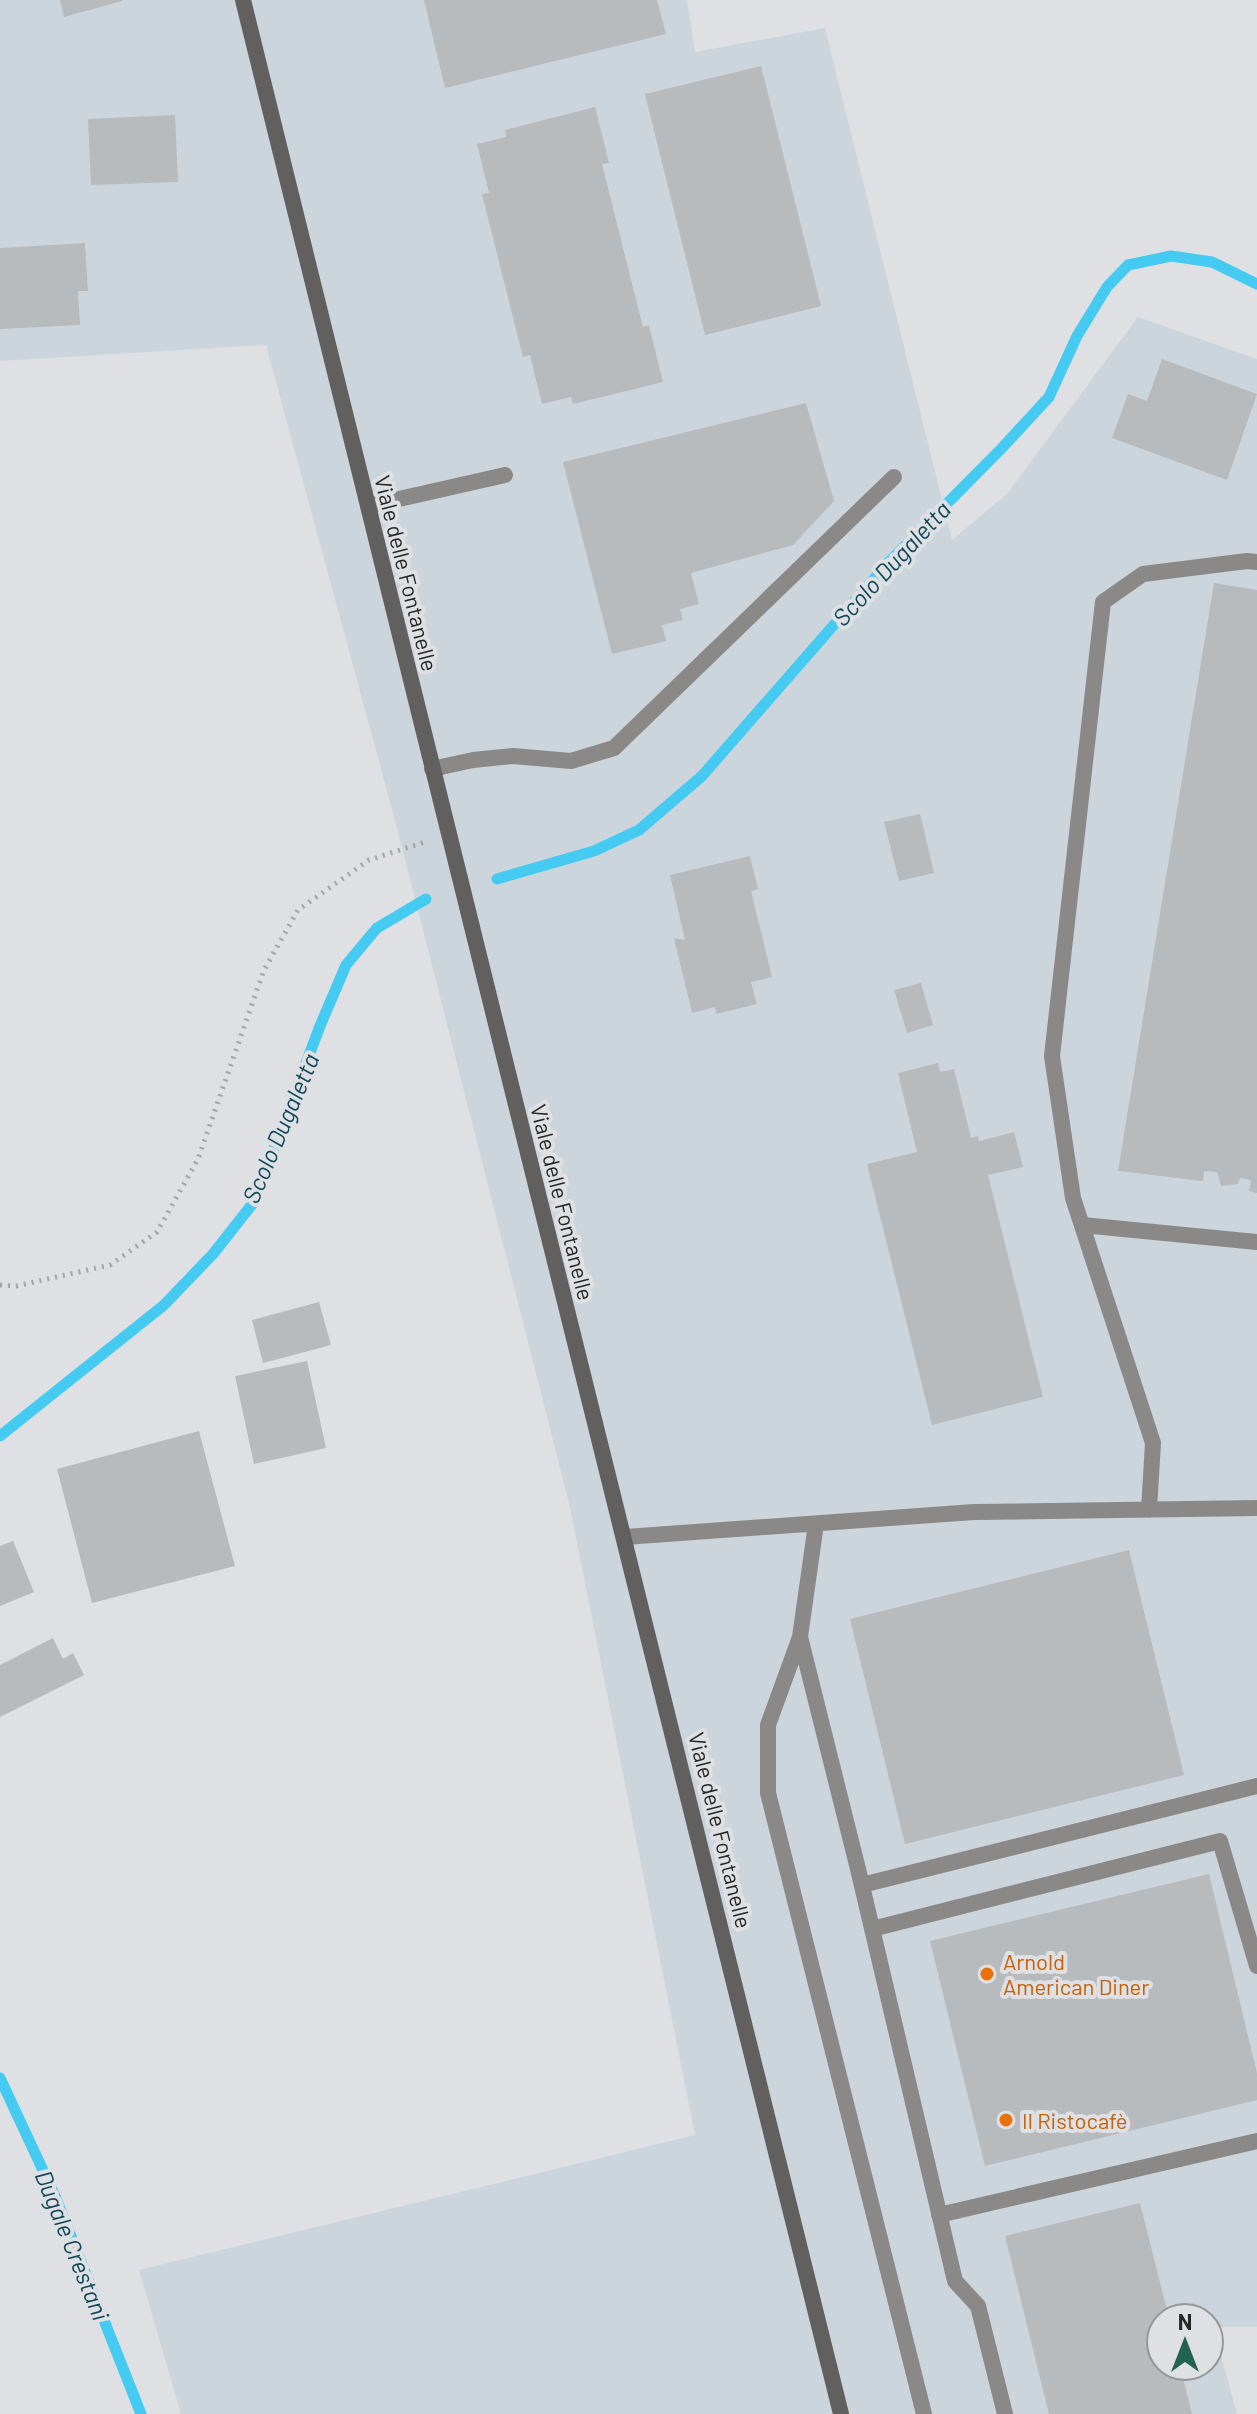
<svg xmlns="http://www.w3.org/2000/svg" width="1257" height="2414" font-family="Barlow,sans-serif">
	<rect width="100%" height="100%" fill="#dee0e3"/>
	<path fill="#ccd5dc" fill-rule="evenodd" d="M0,0H687L695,52L825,28L952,540L1007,494L1138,317L1257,359V2327H1213L1237,2414H181L139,2270L695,2135L569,1503L396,824L266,345L0,361ZM1161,2318H1209V2366H1161Z"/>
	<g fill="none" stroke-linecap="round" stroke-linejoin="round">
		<path stroke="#45caf2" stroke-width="11" d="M497,879L594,851L639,830L702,776L887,564L1002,448L1049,397L1077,336L1107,287L1128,265L1171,256L1212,262L1257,284
			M0,1436L164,1305L213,1254L254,1202L320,1026L346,965L377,928L426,899
			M0,2078L55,2196L141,2414"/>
	</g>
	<path fill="#b8bbbd" d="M60,0H122V1L64,17Z
		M424,0H657L666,34L445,88Z
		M761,66L821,306L705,335L645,94Z
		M595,107L609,163L602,164L643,327L649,325L663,382L573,404L571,397L542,404L530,355L523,357L482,194L489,193L477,144L506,137L505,130Z
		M175,115L178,182L91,185L88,119Z
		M85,243L88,291H78L80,325L0,329V248Z
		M1162,359L1257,394L1227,480L1112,438L1128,394L1147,401Z
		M806,403L834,501L793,545L691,573L699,604L680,609L683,620L662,625L666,641L612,654L563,462Z
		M1214,583L1257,590V1193L1249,1191L1251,1180L1240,1178L1238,1184L1221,1186L1217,1172L1204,1171L1203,1181L1118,1171Z
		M920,814L934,873L899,881L884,822Z
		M750,856L758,889L751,891L772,977L751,982L757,1004L716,1014L715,1007L692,1013L674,938L685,940L670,875Z
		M921,983L933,1025L907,1033L894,990Z
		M938,1063L940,1072L954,1069L971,1138L978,1136L979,1141L1014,1132L1023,1167L988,1175L1043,1397L932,1425L867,1164L917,1152L898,1073Z
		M319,1302L331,1345L263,1363L252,1320Z
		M307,1361L326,1448L254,1464L235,1376Z
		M199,1431L235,1566L92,1603L57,1469Z
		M13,1541L34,1592L0,1606V1546Z
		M1129,1550L1184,1775L905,1844L850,1619Z
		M53,1638L63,1659L73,1653L84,1675L0,1717V1665Z
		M1209,1874L1257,2073V2100L985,2166L930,1941Z
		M1140,2203L1169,2318H1161V2366H1180L1192,2414H1049L1005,2236Z"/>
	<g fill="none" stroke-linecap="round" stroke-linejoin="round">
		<path stroke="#a3a4a6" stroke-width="5" stroke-dasharray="2 6" stroke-linecap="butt" d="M0,1285L16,1286L110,1265L157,1232L198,1159L264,970L298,910L369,860L425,842"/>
		<path stroke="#8a8988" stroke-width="16" d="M368,506L505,475
			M432,769L473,760L513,756L571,761L614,748L894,477
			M1082,1225L1257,1242
			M1149,1510L1153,1443L1073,1198L1052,1056L1103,602L1143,574L1247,561L1257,562
			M816,1524L800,1637L768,1725V1793L924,2414
			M625,1537L974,1512L1257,1508
			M800,1637L858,1869L955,2281L978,2306L1005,2414
			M862,1885L1257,1786
			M872,1929L1220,1841L1257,1966
			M939,2215L1257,2141"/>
		<path stroke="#61605e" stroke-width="16" d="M243,0C438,806 645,1608 841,2414"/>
	</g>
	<g fill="#e8710a" stroke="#dee0e3" stroke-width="3">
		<circle cx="987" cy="1974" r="8"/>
		<circle cx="1006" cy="2120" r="8"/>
	</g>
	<g text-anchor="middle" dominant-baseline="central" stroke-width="8" stroke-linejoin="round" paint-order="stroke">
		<g font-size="22" fill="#262727" stroke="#dee0e3">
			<text transform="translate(407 573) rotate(76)">Viale delle Fontanelle</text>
			<text transform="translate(563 1202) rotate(76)">Viale delle Fontanelle</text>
			<text transform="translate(721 1830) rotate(76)">Viale delle Fontanelle</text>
		</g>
		<g font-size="22" fill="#c56008" stroke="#dee0e3" text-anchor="start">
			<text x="1003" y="1961">Arnold<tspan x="1003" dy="25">American Diner</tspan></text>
			<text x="1022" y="2120">Il Ristocafè</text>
		</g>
		<g font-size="24" font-style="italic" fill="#104859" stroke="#dee0e3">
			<text transform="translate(891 563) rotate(-47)">Scolo Dugaletta</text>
			<text transform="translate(280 1128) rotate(-67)">Scolo Dugaletta</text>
			<text transform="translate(73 2245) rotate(68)">Dugale Crestani</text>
		</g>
	</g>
	<g transform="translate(1185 2342)"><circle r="38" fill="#dee0e3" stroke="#949698" stroke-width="2"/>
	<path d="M0-6L14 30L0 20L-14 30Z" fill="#216251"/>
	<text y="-12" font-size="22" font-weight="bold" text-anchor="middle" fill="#262727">N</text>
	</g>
</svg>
